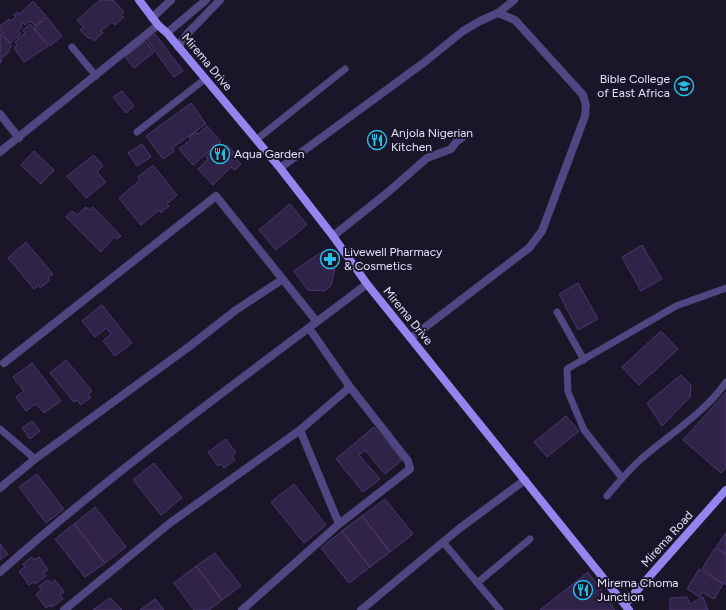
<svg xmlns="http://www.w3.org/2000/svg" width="726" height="610" font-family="Figtree,sans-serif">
	<rect width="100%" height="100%" fill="#1b1529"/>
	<path fill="#2f2348" stroke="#4a3871" d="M100,0H113L124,12L121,14L124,17L115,25L112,22L101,31L103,33L94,41L91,37L89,39L80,30L83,27L77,20Z
		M33,1L46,16L35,26L30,21L25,25L23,23L21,25L22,27L18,31L21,34L10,43L0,30V26L9,19L11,21L16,17L14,15L18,12L20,14Z
		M47,17L62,36L50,46L34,28Z
		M30,24L48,46L24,62L14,48L17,45L15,42L25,33L23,30Z
		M0,33L12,46L9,49L10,51L1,59L2,61L0,63Z
		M155,34L183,71L174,77L147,40Z
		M145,41L154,52L134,68L125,57Z
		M122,91L134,106L126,113L113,97Z
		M191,103L206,124L172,148L174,151L163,159L146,136Z
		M207,126L221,142L193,165L179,149L191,139L189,137L196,132L198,134Z
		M142,144L151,157L137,166L128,153Z
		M227,145L234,152L232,154L241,164L235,170L231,167L213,185L198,169L208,159L206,157L213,150L217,155Z
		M34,151L54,170L41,184L21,165Z
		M94,155L103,166L97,172L106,182L86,198L67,176Z
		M153,165L177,195L167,204L169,206L161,213L159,210L141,225L119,198L140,180L138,177Z
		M290,204L307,225L276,250L259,230Z
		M86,207L89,210L93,207L121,236L117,239L114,237L101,252L66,217L72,211L77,215Z
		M26,242L53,274L48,278L50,280L40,288L38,285L34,289L8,258Z
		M642,245L662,279L641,291L622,257Z
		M323,251L335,268L331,286L325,291L308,290L294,271Z
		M578,283L598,319L578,330L559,294Z
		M102,305L132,343L115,356L103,341L111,334L106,328L95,337L82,321Z
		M661,331L678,349L639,385L622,367Z
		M66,360L92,391L88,394L91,397L81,405L77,400L74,402L50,373Z
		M32,363L61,401L44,413L36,404L26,411L16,397L24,391L13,377Z
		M681,375L691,385L690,397L662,426L647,403Z
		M726,392V467L721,473L683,440Z
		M566,416L579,431L547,457L534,442Z
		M32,421L40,431L30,439L22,428Z
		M374,427L402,460L385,474L365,450L359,455L380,479L363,492L336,459Z
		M226,439L236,453L232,456L235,460L224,468L221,464L218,466L208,452Z
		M154,463L182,498L161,515L133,480Z
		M37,474L64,509L46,523L19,487Z
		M294,484L326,525L304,543L271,502Z
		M385,499L413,534L390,552L362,516Z
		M95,507L126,547L105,563L74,524Z
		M362,516L390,552L370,567L342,531Z
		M74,524L105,563L85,577L55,539Z
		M342,531L370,567L349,583L321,548Z
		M726,533V554L716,547Z
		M0,544L8,554L0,560Z
		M715,548L726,555V585L702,569Z
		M215,553L241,586L222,600L196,566Z
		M32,557L34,560L39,557L48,570L43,572L46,576L35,584L34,582L29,585L19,571L25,567L23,564Z
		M196,566L222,600L209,610H194L174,583Z
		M699,569L723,584L714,599L702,592L700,597L687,589Z
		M588,572L615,610H540Z
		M48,580L51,583L55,580L64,592L60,595L63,599L52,607L51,605L46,608L36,594L42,590L39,586Z
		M687,597L690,604L703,597L708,610H670V598Z
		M110,598L122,610H93Z
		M155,599L164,610H140Z"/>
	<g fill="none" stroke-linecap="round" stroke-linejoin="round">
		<path stroke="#4f4682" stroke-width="7" d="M72,47L96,76
			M137,132L205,79
			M256,140L345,69
			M557,312L584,360
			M0,429L35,459
			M622,478L584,430L568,392L567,369L676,306L726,288
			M607,496C617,484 628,471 640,460C666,437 707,411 726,382
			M443,542L500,610
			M477,583L530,539"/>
		<path stroke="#4f4682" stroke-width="8" d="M498,13L514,0
			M152,18L171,0
			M167,33L206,0
			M178,47L187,34L220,0
			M0,114L19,138
			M0,152L158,25
			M280,168L426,61L463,31L480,21L498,13L515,20L583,95L586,105L585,116L542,231L529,248L411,338
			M333,236L387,193L427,158L451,149L456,142L464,136
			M4,363L216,196L317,322
			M300,430L339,524
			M0,488L35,459L190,346L236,310L283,279
			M0,572C116,469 243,378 367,284
			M64,610L170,523L300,430L350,387L309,328
			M242,610L339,524L410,469L408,461L350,387
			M361,610L460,528L525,480"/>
		<path stroke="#9385ee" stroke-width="8" d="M139,0L158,25L167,33L280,168L333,236L367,284L629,610
			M625,604L726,490"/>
	</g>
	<defs>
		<g id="university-ring" transform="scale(1)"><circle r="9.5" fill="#1b1529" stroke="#27bae2" stroke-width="1.5"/><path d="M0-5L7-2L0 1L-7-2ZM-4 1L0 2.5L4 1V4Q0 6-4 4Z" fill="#27bae2"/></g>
		<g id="restaurant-ring" transform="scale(1)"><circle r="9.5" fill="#1b1529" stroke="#27bae2" stroke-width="1.5"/><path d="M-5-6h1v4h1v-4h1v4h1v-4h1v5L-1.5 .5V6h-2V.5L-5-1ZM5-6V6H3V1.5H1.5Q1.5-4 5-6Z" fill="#27bae2"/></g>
		<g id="pharmacy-ring" transform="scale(1)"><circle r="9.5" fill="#1b1529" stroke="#27bae2" stroke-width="1.5"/><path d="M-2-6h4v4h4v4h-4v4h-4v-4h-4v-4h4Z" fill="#27bae2"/></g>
	</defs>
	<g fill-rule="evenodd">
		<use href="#university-ring" x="684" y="86"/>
		<use href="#restaurant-ring" x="377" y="140"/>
		<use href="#restaurant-ring" x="220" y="154"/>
		<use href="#pharmacy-ring" x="330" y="259"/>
		<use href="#restaurant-ring" x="583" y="590"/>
	</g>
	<g text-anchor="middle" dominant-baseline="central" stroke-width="4" stroke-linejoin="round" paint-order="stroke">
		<g font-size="12" fill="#e7e1fb" stroke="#1b1529">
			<text transform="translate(207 62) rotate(50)">Mirema Drive</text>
			<text transform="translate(408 316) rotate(51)">Mirema Drive</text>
			<text transform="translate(667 539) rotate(-48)">Mirema Road</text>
		</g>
		<g font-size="12" fill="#e7e1fb" stroke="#1b1529" text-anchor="start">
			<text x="670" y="79" text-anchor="end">Bible College<tspan x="670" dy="14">of East Africa</tspan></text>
			<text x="391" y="133">Anjola Nigerian<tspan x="391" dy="14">Kitchen</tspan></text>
			<text x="234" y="154">Aqua Garden</text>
			<text x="344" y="252">Livewell Pharmacy<tspan x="344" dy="14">&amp; Cosmetics</tspan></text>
			<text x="597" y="583">Mirema Choma<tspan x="597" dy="14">Junction</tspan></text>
		</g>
	</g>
</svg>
